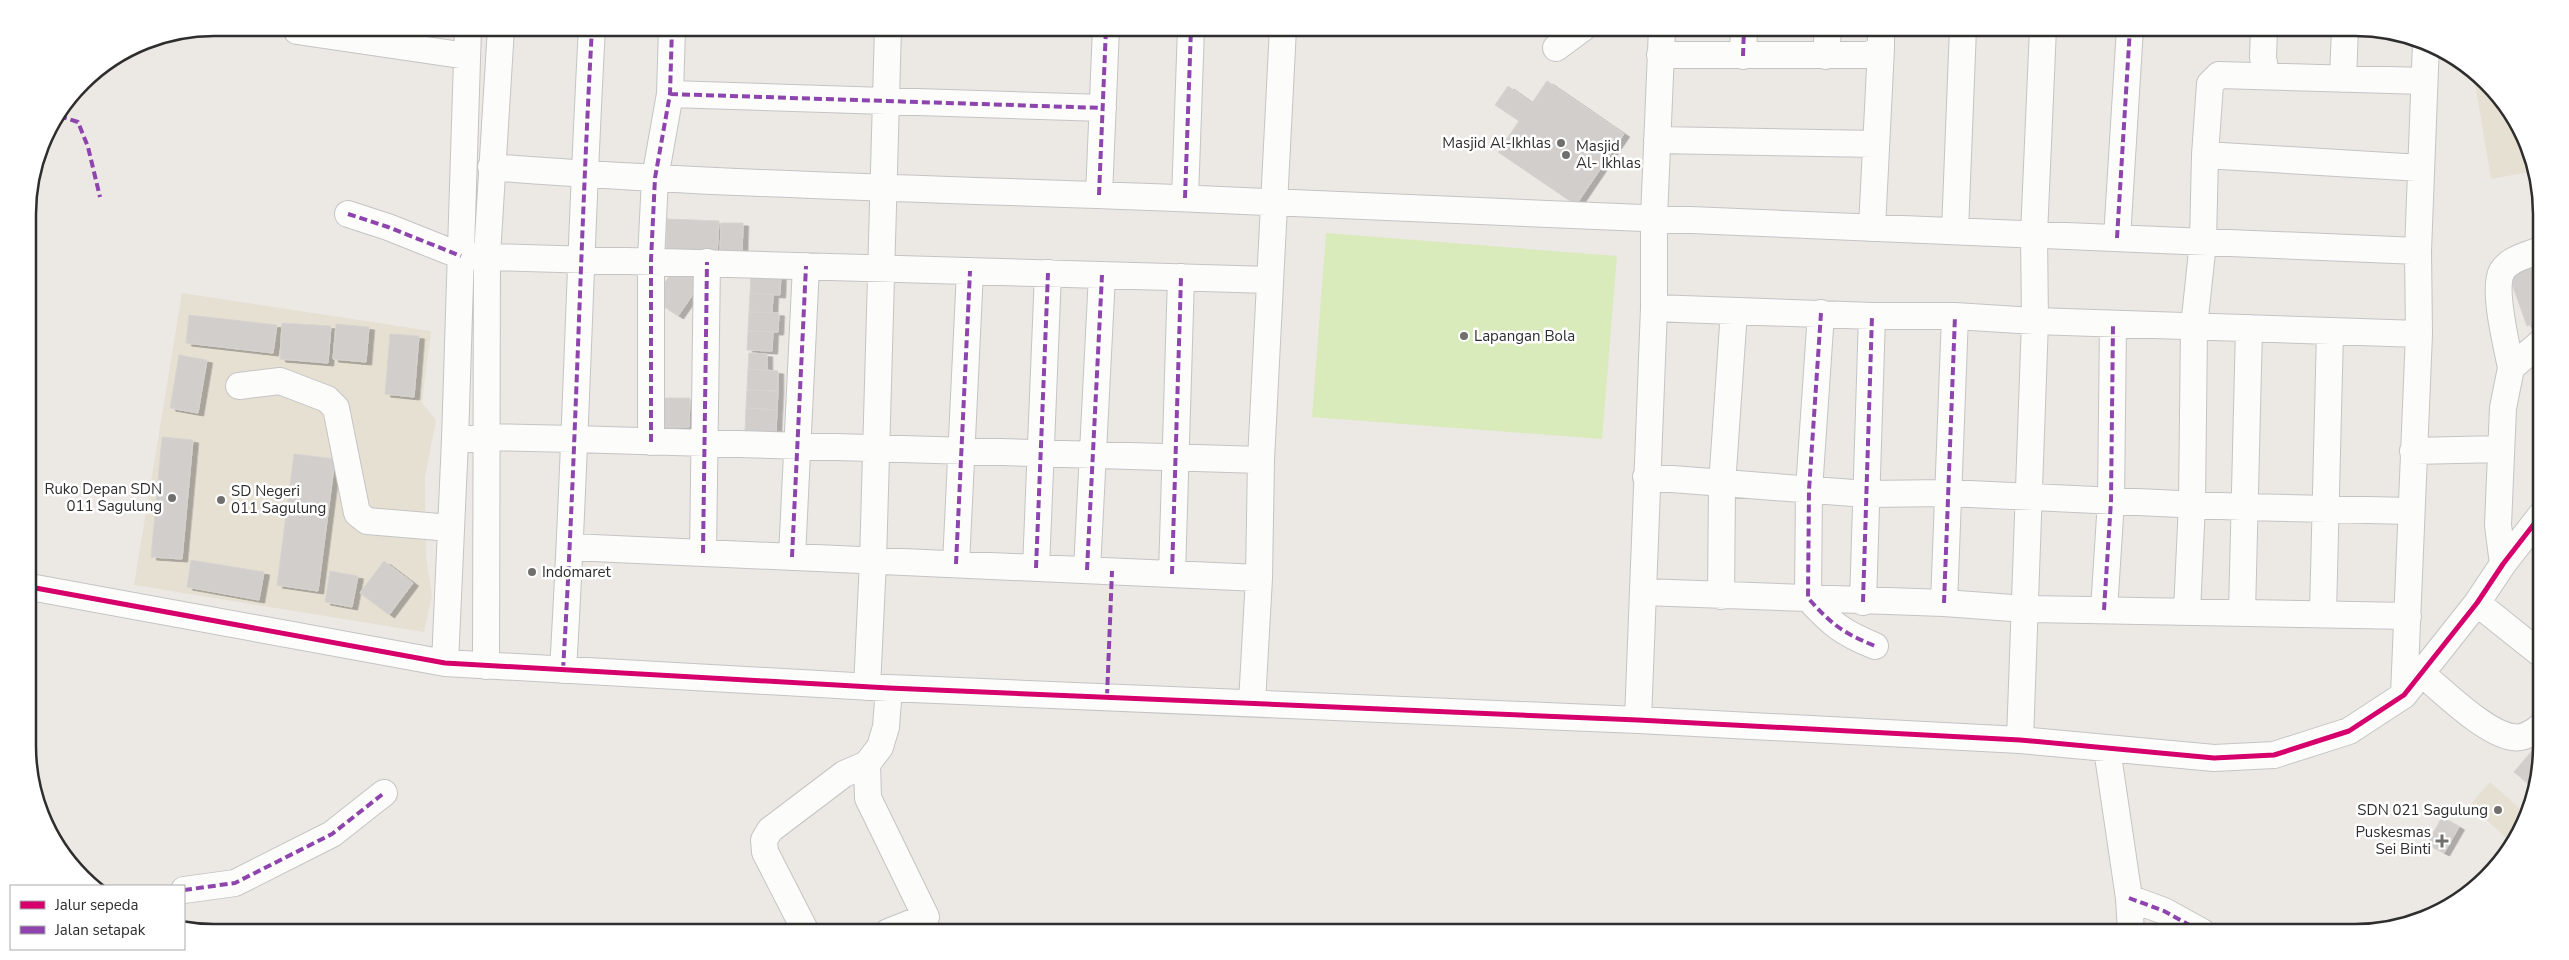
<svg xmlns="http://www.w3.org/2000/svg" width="2569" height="960" font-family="'Nunito Sans',sans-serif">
	<defs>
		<filter id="shadow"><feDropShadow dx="5.5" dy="3" stdDeviation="0" flood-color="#0004"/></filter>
	</defs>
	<rect width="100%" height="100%" fill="#ece8e4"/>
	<path fill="#e6e0d3" d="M2473,71L2495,91L2527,142L2535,171L2491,179Z
		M182,293L431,331L422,403L436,420L425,478L426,557L432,595L424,632L134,585Z
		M2490,782L2527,815L2513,844L2470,805Z"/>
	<path fill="#d9eabb" d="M1326,233L1617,256L1602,439L1312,417Z"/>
	<path fill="#d1cecb" stroke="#d7d4d0" filter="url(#shadow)" d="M1547,81L1624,134L1576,205L1498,152L1519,121L1495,105L1508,86L1532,103Z
		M667,219L719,221L717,255L666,253Z
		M721,223H743L742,255H720Z
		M2540,261V321L2527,326L2508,273Z
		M676,267L700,284L678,316L653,299Z
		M751,271L781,273L780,295L750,293Z
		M750,293L773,295L772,313L749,312Z
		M749,312L779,313L778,332L748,331Z
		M189,315L277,325L273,353L186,343Z
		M282,323L331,326L328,363L280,359Z
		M336,324L369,327L366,362L333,359Z
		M748,331L773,332L772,351L747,350Z
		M390,334L419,336L414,397L385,394Z
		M749,353L767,354V370L748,369Z
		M179,355L207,360L198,413L170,408Z
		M748,369L778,371V391L747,390Z
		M747,390L778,391L777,410L746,408Z
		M657,398H690L689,427H657Z
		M746,408L777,410L776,432L745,431Z
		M162,437L193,440L182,559L151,557Z
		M294,454L335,459L318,591L277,585Z
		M191,560L264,572L259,600L187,587Z
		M384,561L413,583L389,615L360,593Z
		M330,571L358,576L352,607L325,602Z
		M2541,740L2542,746L2534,789L2514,772Z
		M2442,817L2459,827L2444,853L2427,844Z"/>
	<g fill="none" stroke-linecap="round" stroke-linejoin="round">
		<g stroke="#c5c4c5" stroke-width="28">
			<path id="minor" d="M2264,28L2263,57L2266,75
				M297,31L467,56
				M1556,48L1583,28
				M1660,55H1869L1881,48V28
				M1743,56L1744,28
				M1826,56L1828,28
				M2343,79L2345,28
				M670,94L1103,108
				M1657,140L1876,144
				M2205,155L2421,168
				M491,167C726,186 962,189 1198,199C1604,215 2011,233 2418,251
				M1099,195L1106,28
				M1185,198L1191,28
				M348,214L388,227L461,256L1270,280
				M1872,228L1881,48
				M1955,231L1963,28
				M2117,238L2130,28
				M1654,308L1872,316H1955L2035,321L2419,334
				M1821,313L1809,490L1808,598C1831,624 1843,633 1875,646
				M2511,368C2507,346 2492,289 2502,271C2509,259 2528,255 2540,250
				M239,386L280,381L327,399L336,408L357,513L367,521L451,528
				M455,440L488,437L574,439L1261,460
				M651,442V260L655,178L670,94L672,28
				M2413,451L2501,449
				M1646,477L1866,494L1948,493L2243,507L2410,511
				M571,547L1259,578
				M703,553L707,262
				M792,557L806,266
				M956,564L970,271
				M2503,564L2498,525L2503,408L2511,368L2540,343
				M1036,568L1048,273
				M1087,570L1102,275
				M1172,574L1181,277
				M30,587L445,663L889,688L1638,720L2020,740L2214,758L2274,755L2349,731L2404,695L2477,603L2503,564L2541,515
				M1644,592L1944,603L2026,609L2408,616
				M1721,596L1722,485L1734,311
				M1863,602L1872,316
				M1944,603L1955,316
				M2477,603L2541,654
				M2104,610L2111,501L2113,324
				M2187,612L2192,503L2194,327L2203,242L2205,155L2210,84L2219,75L2424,81
				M2242,613L2249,328
				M2323,614L2330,331
				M445,663L455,440L468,28
				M486,666L487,255L501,28
				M563,670C576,456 580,242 592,28
				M2421,673C2443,691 2486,734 2513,737C2523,739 2534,732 2541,726
				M867,687L873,561L888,28
				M2404,695L2419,334L2418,251L2426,43
				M1252,703L1259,578L1261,460L1283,28
				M1638,720L1654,308V218L1662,28
				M2020,740L2035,321L2034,235L2043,28
				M2107,749L2129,898L2131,932
				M867,764L868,798L926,917L888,932
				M184,890L235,883L332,834L384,793
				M2129,898L2164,911L2202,932
				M806,932L765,852L764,840L770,830L844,774L867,764L880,747L886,727L889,688"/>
		</g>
		<use href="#minor" stroke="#fcfcfb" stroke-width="26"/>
		<path stroke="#8e44ad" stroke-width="4" stroke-dasharray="8 4" stroke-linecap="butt" d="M1743,56L1744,28
			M670,94L1103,108
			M59,116L78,122L88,147L100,197
			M1099,195L1106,28
			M1185,198L1191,28
			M348,214L388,227L461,256
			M2117,238L2130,28
			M1821,313L1809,490L1808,598C1831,624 1843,633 1875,646
			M651,442V260L655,178L670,94L672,28
			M703,553L707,262
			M792,557L806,266
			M956,564L970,271
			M1036,568L1048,273
			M1087,570L1102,275
			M1172,574L1181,277
			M1863,602L1872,316
			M1944,603L1955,316
			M2104,610L2111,501L2113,324
			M563,670C576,456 580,242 592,28
			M1107,697L1112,571
			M184,890L235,883L332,834L384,793
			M2129,898L2164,911L2202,932"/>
		<g stroke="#fff" stroke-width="8">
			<path id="cycleway" d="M30,587L445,663L889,688L1638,720L2020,740L2214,758L2274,755L2349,731L2404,695L2477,603L2503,564L2541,515"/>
		</g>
		<use href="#cycleway" stroke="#d6006c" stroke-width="5"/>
	</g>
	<g fill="#706f6e" stroke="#fff" stroke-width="2">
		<circle cx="1561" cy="143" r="5"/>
		<circle cx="1566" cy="155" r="5"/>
		<circle cx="1464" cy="336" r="5"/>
		<circle cx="172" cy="498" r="5"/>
		<circle cx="221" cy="500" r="5"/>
		<circle cx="532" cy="572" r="5"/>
		<circle cx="2498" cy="810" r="5"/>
		<path d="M2439.5 833.5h5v5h5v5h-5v5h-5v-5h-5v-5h5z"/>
	</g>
	<g text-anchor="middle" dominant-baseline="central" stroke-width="5" stroke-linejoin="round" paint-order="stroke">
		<g font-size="15" fill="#2e2e2e" stroke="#fff" text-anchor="end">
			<text x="1551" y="143">Masjid Al-Ikhlas</text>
			<text x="1576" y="146" text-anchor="start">Masjid<tspan x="1576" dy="17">Al- Ikhlas</tspan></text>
			<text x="1474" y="336" text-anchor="start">Lapangan Bola</text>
			<text x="162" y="489">Ruko Depan SDN<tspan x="162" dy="17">011 Sagulung</tspan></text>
			<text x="231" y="491" text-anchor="start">SD Negeri<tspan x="231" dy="17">011 Sagulung</tspan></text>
			<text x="542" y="572" text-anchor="start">Indomaret</text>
			<text x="2488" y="810">SDN 021 Sagulung</text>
			<text x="2431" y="832">Puskesmas<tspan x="2431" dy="17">Sei Binti</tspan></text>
		</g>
	</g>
	<path d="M0 0H2569V960H0ZM214 36H2355A178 178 0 0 1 2533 214V746A178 178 0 0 1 2355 924H214A178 178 0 0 1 36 746V214A178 178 0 0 1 214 36Z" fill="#fff" fill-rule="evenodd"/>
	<path fill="none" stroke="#2e2e2e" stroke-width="2.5" d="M214 36H2355A178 178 0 0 1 2533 214V746A178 178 0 0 1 2355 924H214A178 178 0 0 1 36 746V214A178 178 0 0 1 214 36Z"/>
	<rect x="10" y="885" width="175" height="65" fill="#ffffff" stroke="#ababab"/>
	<rect x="20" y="901" width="25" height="8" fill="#d6006c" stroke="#ababab"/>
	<text x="55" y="910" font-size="15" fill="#2e2e2e">Jalur sepeda</text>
	<rect x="20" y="926" width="25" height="8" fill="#8e44ad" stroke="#ababab"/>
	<text x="55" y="935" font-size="15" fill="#2e2e2e">Jalan setapak</text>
</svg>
